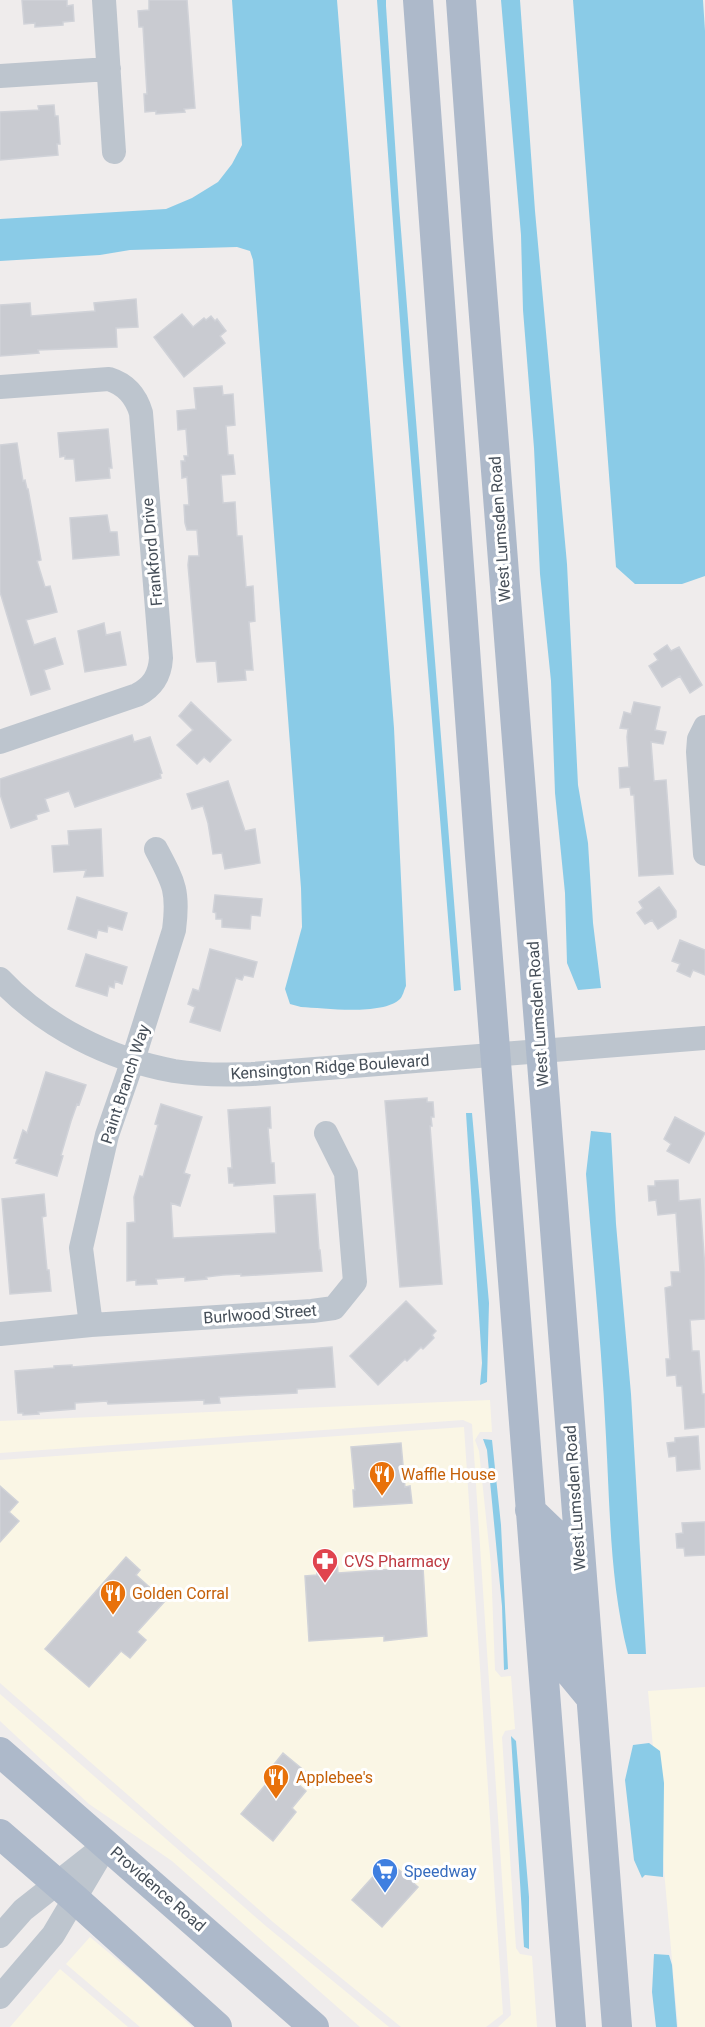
<svg xmlns="http://www.w3.org/2000/svg" width="705" height="2027" font-family="Roboto,sans-serif">
	<rect width="100%" height="100%" fill="#efecec"/>
	<path fill="#faf6e5" d="M490,1400L492,1432H480L475,1440L479,1451L491,1565L495,1670L501,1677L511,1676L515,1729L505,1731L502,1737L516,1948L520,1954L532,1956L537,2027H498L511,2015L472,1424L463,1420L0,1453V1421Z
		M464,1427L503,2014L486,2027H401L273,1922L0,1683V1460Z
		M705,1687V2027H678L648,1691Z
		M0,1694L267,1927L389,2027H360L172,1861L89,1804L0,1721Z
		M90,1937L146,1984L192,2027H140L66,1964Z
		M60,1969L128,2027H10Z"/>
	<path fill="#8acbe7" d="M232,0H337L394,728L406,986C404,990 403,996 400,999C382,1016 324,1008 301,1007L290,1004L285,989L302,927L301,888L253,260L250,251L237,247L130,250L100,255L0,261V219L166,209L192,198L218,182L232,164L242,145Z
		M377,0H386V6L399,205L461,990L454,991L403,363Z
		M501,0H520L535,211L567,564L578,785L588,843L593,923L601,988L578,990L567,963L565,893L555,793L551,681L540,574L534,448L523,310L521,235Z
		M573,0H703L705,31V576L682,584H635L616,567Z
		M466,1113H472L489,1303L487,1382L480,1385L482,1363Z
		M591,1131L611,1133L616,1224L631,1394L646,1654H628C610,1583 610,1510 606,1437C602,1350 593,1262 586,1174Z
		M483,1439L492,1440L501,1525L508,1669L504,1670L502,1606L487,1450Z
		M511,1736L516,1741L529,1897V1949L524,1947Z
		M649,1743L660,1751L664,1783L663,1877L645,1875L642,1878L634,1860L625,1780L633,1745Z
		M654,1954L669,1955L672,1965L677,2027H656L652,1992Z"/>
	<path fill="#c9cbd1" stroke="#d0d2d8" stroke-width="1.5" d="M22,0H67V6L73,5L74,21L63,22V25L35,27V23L24,24Z
		M149,0H187L195,108L184,109L185,112L156,114V111L145,112L144,94H147L143,27H139L138,11L149,10Z
		M54,105L55,116H58L60,144H57L58,155L0,160V112L39,110L38,106Z
		M136,299L138,327L116,328L117,347L38,350L39,353L0,356V305L30,303L31,316L95,311L94,303Z
		M182,314L193,327L204,318L206,320L211,316L215,321L217,319L226,331L220,336L225,343L184,377L154,337Z
		M222,386L223,395L233,394L235,425L226,426L228,455H233L235,474L221,475L223,503L235,502L237,536H242L246,587L253,586L255,621L249,622L253,670H245L246,680L218,682L216,661L197,662L196,657L188,565L189,556H199L197,530H187L185,523L184,505H189L187,477L182,478L181,461H185L184,456H188L186,429L178,430L177,411L196,409L194,388Z
		M108,429L112,468H109L110,478L76,481L74,459H65V456L60,457L58,433Z
		M17,443L23,481L25,480L27,489H28L41,560L37,561L45,587L50,586L57,612L26,620L34,645L55,638L63,664L44,670L50,689L31,695L0,592V445Z
		M107,515L110,532H117L119,555L73,559L70,518Z
		M104,623L106,635L120,632L126,665L85,672L78,631Z
		M667,645L671,651L679,647L702,685L690,693L680,676L662,687L649,666L658,660L654,654Z
		M191,702L231,740L210,762L204,757L197,764L177,745L193,730L179,716Z
		M634,702L660,707L655,730L666,732L663,744L651,742L654,781L666,780L673,874L639,876L634,795H631L630,787L620,788L619,768L629,767L627,737L628,729L620,728L624,712L631,714Z
		M132,735L134,742L150,737L162,773L160,774L161,778L75,807L69,791L45,799L49,811L36,815L37,819L11,828L0,794V779Z
		M228,781L245,831L255,829L260,863L225,869L222,853L213,854L208,823L203,806L192,809L187,794Z
		M101,829L103,876L84,877L86,870L54,872L52,846L69,845L68,831Z
		M659,887L676,911V917L658,929L652,920L645,924L637,913L643,908L639,902Z
		M215,895L262,899L260,916L251,915L250,929L222,927V919H216V913L213,912Z
		M77,897L127,913L122,930L108,926L107,932L98,930L96,938L68,929Z
		M680,940L705,950V975L693,970L690,977L677,971L680,964L672,961Z
		M210,949L257,962L253,977L244,975L242,980L236,978L220,1031L190,1022L195,1007L188,1004L193,989L199,991Z
		M86,954L127,967L122,984L115,981L114,988L109,986L107,996L76,986Z
		M46,1072L86,1085L79,1105L77,1104L71,1121L61,1155L63,1156L57,1176L16,1163L18,1159L14,1158L23,1130L27,1133Z
		M427,1098V1102H433L434,1117H431L432,1126H430L442,1284L400,1287L385,1101Z
		M161,1104L202,1117L184,1173L190,1175L180,1206L171,1203L173,1238L276,1233L274,1196L315,1194L319,1250H320L322,1271L241,1276V1274L223,1275L206,1277L207,1279L185,1281V1277L156,1279L157,1284L136,1285V1280L127,1281V1223L135,1222L134,1197L140,1176L143,1177L153,1142L158,1125L155,1124Z
		M270,1107L271,1128H268L271,1163H274L275,1183L234,1186V1183H229L228,1168H232L228,1110Z
		M675,1117L705,1133L689,1163L667,1151L671,1144L664,1139Z
		M678,1180L679,1201L700,1199L705,1269V1319L690,1320L692,1351H699L702,1394H705V1427L685,1429L682,1386H677L676,1375L667,1376L666,1359H670L665,1288L672,1286L671,1272H680L676,1213L658,1215L656,1200L649,1201L648,1186H655V1181Z
		M44,1194L46,1216L42,1217L47,1270H49L51,1291L10,1294L2,1199Z
		M406,1301L436,1331L432,1335L434,1338L423,1349L421,1347L407,1361L405,1359L378,1385L350,1356Z
		M332,1347L335,1387L297,1389V1393L219,1397L220,1403L204,1404V1400L108,1404L107,1401L75,1403V1409L38,1412L39,1414L23,1415V1413H18L15,1371L54,1368V1366L72,1365V1367Z
		M698,1436L700,1469L677,1471L676,1456L669,1457L667,1443L675,1442V1438Z
		M401,1443L405,1487L410,1486L412,1503L354,1507L353,1490H355L351,1447Z
		M0,1486L18,1502L9,1512L19,1521L0,1542Z
		M705,1522V1555L685,1556L684,1548H677L676,1534L683,1533L682,1523Z
		M126,1557L140,1570L136,1575L165,1601L137,1632L146,1640L130,1658L121,1651L89,1687L45,1649Z
		M337,1561L338,1573L423,1567L427,1636L384,1641V1636L309,1641L305,1576L317,1575L316,1563Z
		M283,1753L306,1772L297,1783L306,1791L292,1808L296,1812L273,1841L241,1814L277,1771L272,1767Z
		M388,1860L418,1887L382,1927L352,1900Z"/>
	<g fill="none" stroke-linecap="round" stroke-linejoin="round">
		<path stroke="#bdc5ce" stroke-width="24" d="M104,0L114,152
			M0,76L109,69
			M0,387L109,379C125,384 136,396 141,413L161,658C160,675 153,687 137,695L0,742
			M705,727L699,739L698,752L705,854
			M0,979C45,1027 109,1059 174,1071C199,1075 226,1075 252,1074L705,1038
			M91,1325L81,1248L107,1135L133,1060L174,930C179,891 174,883 156,849
			M0,1334L91,1325L312,1311L334,1308L355,1282L346,1173L326,1133
			M0,1936L23,1910L98,1851
			M0,1997L53,1935L107,1844"/>
		<path stroke="#adb9ca" stroke-width="30" d="M418,0L480,856L571,2027
			M461,0L478,239L617,2027
			M530,1510L555,1534L567,1669L591,1698
			M0,1752L314,2027
			M0,1834L75,1899L217,2027"/>
	</g>
	<defs>
		<g id="restaurant-pin" transform="scale(1.35)"><path d="M0 17L-7.5 6A9.5 9.5 0 1 1 7.5 6Z" fill="#e8710a" stroke="#fff"/><path d="M-5-6h1v4h1v-4h1v4h1v-4h1v5L-1.5 .5V6h-2V.5L-5-1ZM5-6V6H3V1.5H1.5Q1.5-4 5-6Z" fill="#fff"/></g>
		<g id="pharmacy-pin" transform="scale(1.35)"><path d="M0 17L-7.5 6A9.5 9.5 0 1 1 7.5 6Z" fill="#e0444e" stroke="#fff"/><path d="M-2-6h4v4h4v4h-4v4h-4v-4h-4v-4h4Z" fill="#fff"/></g>
		<g id="supermarket-pin" transform="scale(1.35)"><path d="M0 17L-7.5 6A9.5 9.5 0 1 1 7.5 6Z" fill="#3f7fe0" stroke="#fff"/><path d="M-6-5.5h2.5l.6 2H6L4.5 2H-2.5L-4.4-4H-6ZM-1.5 3.2a1.3 1.3 0 1 0 .1 0ZM3 3.2a1.3 1.3 0 1 0 .1 0Z" fill="#fff"/></g>
	</defs>
	<g fill-rule="evenodd">
		<use href="#restaurant-pin" x="382" y="1474"/>
		<use href="#pharmacy-pin" x="325" y="1561"/>
		<use href="#restaurant-pin" x="113" y="1593"/>
		<use href="#restaurant-pin" x="276" y="1777"/>
		<use href="#supermarket-pin" x="385" y="1871"/>
	</g>
	<g text-anchor="middle" dominant-baseline="central" stroke-width="6" stroke-linejoin="round" paint-order="stroke">
		<g font-size="16" fill="#454e58" stroke="#fff">
			<text transform="translate(500 529) rotate(-94)">West Lumsden Road</text>
			<text transform="translate(152 552) rotate(-95)">Frankford Drive</text>
			<text transform="translate(538 1014) rotate(-94)">West Lumsden Road</text>
			<text transform="translate(330 1067) rotate(-4)">Kensington Ridge Boulevard</text>
			<text transform="translate(125 1084) rotate(-72)">Paint Branch Way</text>
			<text transform="translate(260 1314) rotate(-4)">Burlwood Street</text>
			<text transform="translate(575 1498) rotate(-94)">West Lumsden Road</text>
			<text transform="translate(158 1889) rotate(41)">Providence Road</text>
		</g>
		<g font-size="16" fill="#c56008" stroke="#fff" text-anchor="start">
			<text x="401" y="1474">Waffle House</text>
			<text x="132" y="1593">Golden Corral</text>
			<text x="296" y="1777">Applebee's</text>
		</g>
		<g font-size="16" fill="#be3a42" stroke="#fff" text-anchor="start">
			<text x="344" y="1561">CVS Pharmacy</text>
		</g>
		<g font-size="16" fill="#366cbe" stroke="#fff" text-anchor="start">
			<text x="404" y="1871">Speedway</text>
		</g>
	</g>
</svg>
